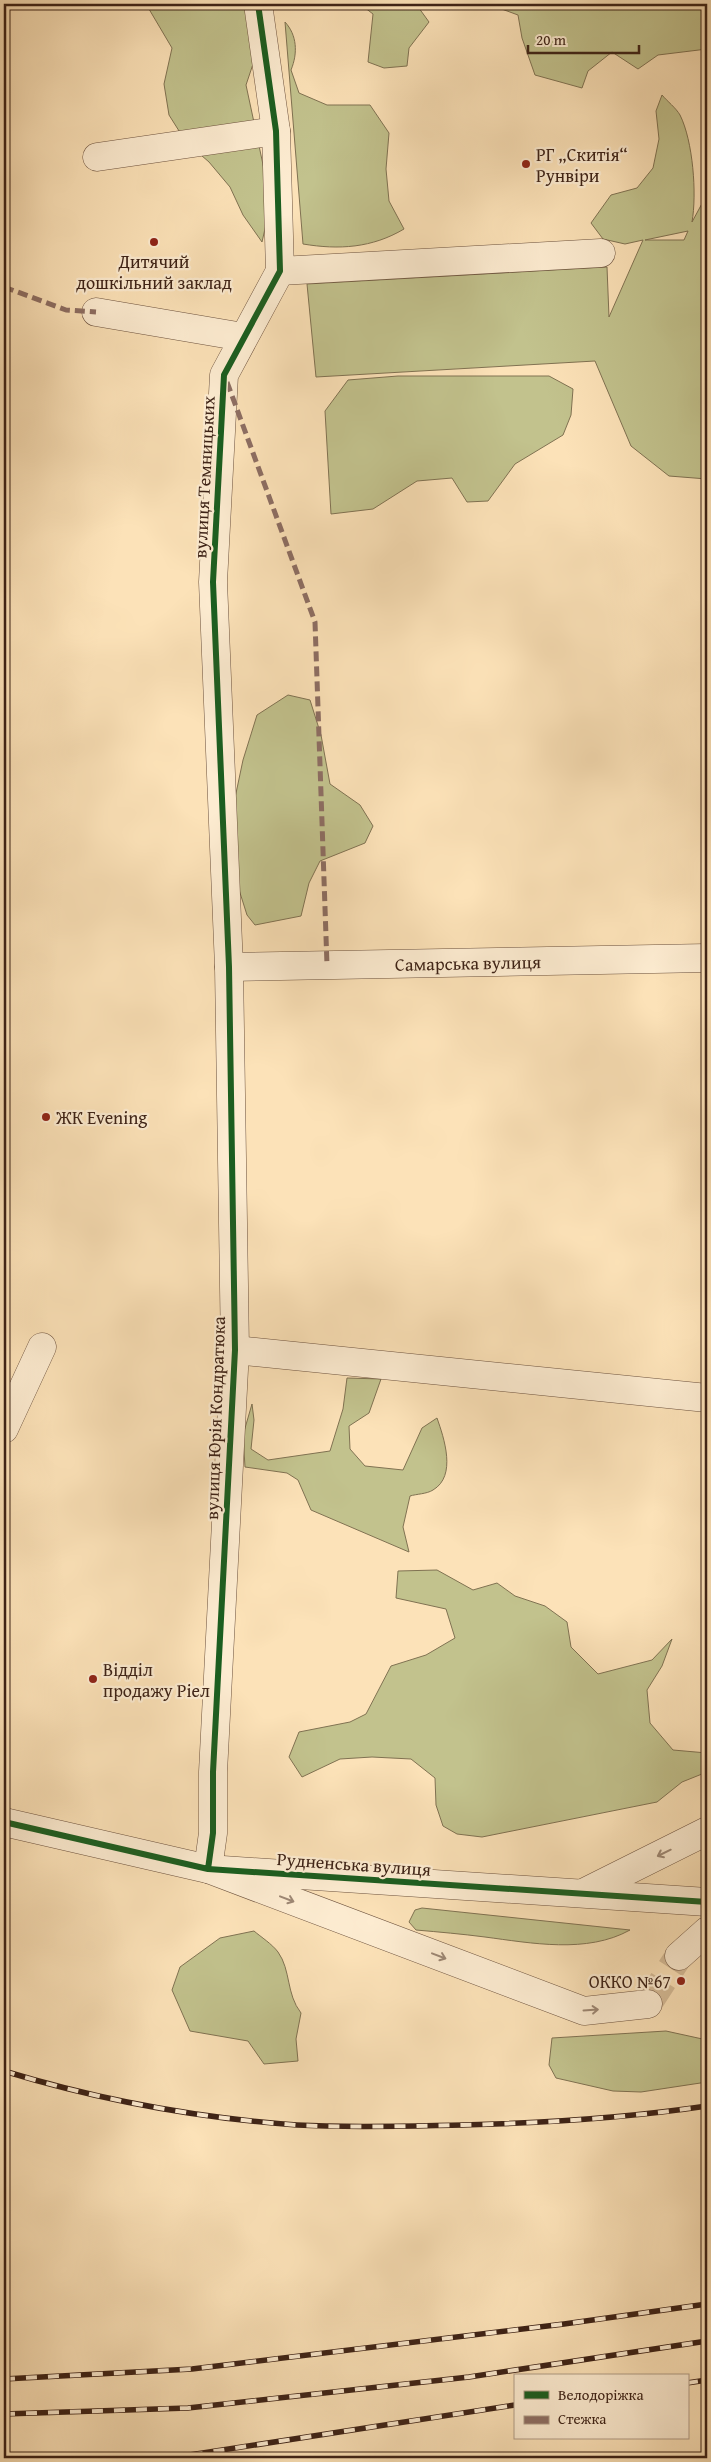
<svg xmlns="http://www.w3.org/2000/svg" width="711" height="2462" font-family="'Gentium Book Plus',serif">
	<rect width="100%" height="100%" fill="#fce2b8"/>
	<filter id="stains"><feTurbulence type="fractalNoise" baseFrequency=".004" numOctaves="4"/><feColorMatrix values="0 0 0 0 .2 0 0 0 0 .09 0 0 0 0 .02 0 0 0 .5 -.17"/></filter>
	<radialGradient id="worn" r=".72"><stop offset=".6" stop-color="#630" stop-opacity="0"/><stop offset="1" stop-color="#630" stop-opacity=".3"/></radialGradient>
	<path fill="#c2c28d" stroke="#807252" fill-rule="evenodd" d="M146,4H273L246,85L271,202L262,242L243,215L230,187L209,162L186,142L169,115L164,84L172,48Z
		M360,4H416L429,22L409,48L407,66L384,68L368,62L373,14Z
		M488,4H707V49L658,55L638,69L612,52L588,71L582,88L535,75L522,38L518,15Z
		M285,22C297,35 298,53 291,70L299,93L327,105H370L389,133L386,169L389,201L404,229C372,248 339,250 303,244Z
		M662,95C667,101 676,108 680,115C693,141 697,194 692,222L705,198L707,199V479L669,476L631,446L595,361L316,377L307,284L607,267L609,317L643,240L625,244L603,239L591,223L611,195L637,188L653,168L659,139L656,111ZM688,231L684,240H645Z
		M398,376H549L573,389L571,415L563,435L515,464L488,501L467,502L452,478L417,481L373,509L331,514L325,411L348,380Z
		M288,695L310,700L321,735L330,784L360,805L373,826L365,843L320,861L309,883L301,916L255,925L247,915L229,858L231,817L243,760L257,715Z
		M347,1378L381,1379L369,1413L349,1426L350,1449L365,1466L403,1470L422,1428L437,1418C444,1438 457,1476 433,1490C427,1494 416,1494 410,1496L403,1527L409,1552L311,1510L298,1480L287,1473L245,1467L243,1435L252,1404L254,1420L251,1449L268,1460L330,1451L343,1409Z
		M437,1570L473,1590L497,1583L515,1596L545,1606L567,1622L571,1647L598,1674L652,1660L672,1639L662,1666L647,1690L650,1723L673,1750L707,1753V1772L682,1782L657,1802L482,1837L457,1834L443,1826L436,1805L435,1778L411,1759L372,1757L340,1759L302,1777L289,1757L299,1732L350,1722L366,1714L391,1666L426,1655L455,1638L446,1609L396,1598L398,1571Z
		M422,1908L630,1930C587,1954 531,1943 485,1937C462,1934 439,1932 416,1930L409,1922L415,1910Z
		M254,1931C261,1937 272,1944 278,1952C291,1970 286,1994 301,2013L296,2039L298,2061L264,2064L248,2041L190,2031L172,1990L180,1967L220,1938Z
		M666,2031L707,2040V2082L641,2092L613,2091L556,2078L549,2065L552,2038Z"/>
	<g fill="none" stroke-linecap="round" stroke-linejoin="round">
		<path stroke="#d6bc98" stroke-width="28" stroke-dasharray="28 14" stroke-linecap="butt" d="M648,2004L679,1956"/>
		<g stroke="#6d523e" stroke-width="29">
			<g id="minor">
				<path d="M258,4L276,131L280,271L224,375L213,582L229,967L235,1350L213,1772V1833L208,1869L584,2011L648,2004"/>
				<path d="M97,157L276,131"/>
				<path d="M280,271L601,253"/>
				<path d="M96,312L243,337"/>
				<path id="s1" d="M229,967L707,958"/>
				<path d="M235,1350L707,1398"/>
				<path d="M4,1429L42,1347"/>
				<path d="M4,1822L208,1869L707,1902"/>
				<path d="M585,1892L707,1831"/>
				<path d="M679,1956L707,1931"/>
			</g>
		</g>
		<use href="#minor" stroke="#fdecd1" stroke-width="28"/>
		<g stroke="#3d2216" stroke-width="5.5">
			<path id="rail" d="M4,2071C99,2100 198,2118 297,2125C352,2128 408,2126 463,2125C545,2123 626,2118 707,2106
				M4,2379L192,2369L564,2324L707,2304
				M687,2383L707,2380
				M4,2414L188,2408L469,2377L707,2341
				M170,2458L515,2405"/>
		</g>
		<use href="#rail" stroke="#fdecd1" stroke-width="4" stroke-dasharray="11" stroke-linecap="butt"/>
		<path stroke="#8d6e63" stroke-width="5" stroke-dasharray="10 5" stroke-linecap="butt" d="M4,287L66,310L96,312
			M227,382L315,622L327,965"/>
		<g stroke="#fdecd1" stroke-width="9">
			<path id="cycleway" d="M4,1822L208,1869L707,1902
				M208,1869L213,1833V1772L235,1350L229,967L213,582L224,375L280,271L276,131L258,4"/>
		</g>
		<use href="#cycleway" stroke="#1b5e20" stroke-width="6"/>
	</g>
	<defs><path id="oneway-shaft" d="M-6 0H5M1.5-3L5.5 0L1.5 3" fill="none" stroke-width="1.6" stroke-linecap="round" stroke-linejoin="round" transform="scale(1.25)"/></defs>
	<g stroke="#9d8774">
		<use href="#oneway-shaft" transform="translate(664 1853) rotate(154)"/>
		<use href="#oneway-shaft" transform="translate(287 1899) rotate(21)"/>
		<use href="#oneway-shaft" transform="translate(439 1956) rotate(21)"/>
		<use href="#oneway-shaft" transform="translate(591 2010) rotate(-4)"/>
	</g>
	<g fill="#8f2418" stroke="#fdecd1" stroke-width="2">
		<circle cx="526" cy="164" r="5"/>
		<circle cx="154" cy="242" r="5"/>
		<circle cx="46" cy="1117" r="5"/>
		<circle cx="93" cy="1679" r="5"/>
		<circle cx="681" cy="1981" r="5"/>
	</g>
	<g text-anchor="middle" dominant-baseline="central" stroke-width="4.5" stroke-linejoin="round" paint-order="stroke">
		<g font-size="18" fill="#3d2216" stroke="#fdecd1" text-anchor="start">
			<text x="536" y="154">РГ „Скитія“<tspan x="536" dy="21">Рунвіри</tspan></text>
			<text x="154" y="261" text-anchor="middle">Дитячий<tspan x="154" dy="21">дошкільний заклад</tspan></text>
			<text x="56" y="1117">ЖК Evening</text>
			<text x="103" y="1669">Відділ<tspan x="103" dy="21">продажу Ріел</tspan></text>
			<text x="671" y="1981" text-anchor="end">ОККО №67</text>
		</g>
		<g font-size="18" fill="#3d2216" stroke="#fdecd1">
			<text transform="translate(204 477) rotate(-87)">вулиця Темницьких</text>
			<text stroke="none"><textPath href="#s1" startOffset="239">Самарська вулиця</textPath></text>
			<text transform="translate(215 1418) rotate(-88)">вулиця Юрія Кондратюка</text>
			<text transform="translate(354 1864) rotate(4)">Рудненська вулиця</text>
		</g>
	</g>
	<rect width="711" height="2462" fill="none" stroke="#fce2b8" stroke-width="20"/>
	<rect x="5" y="5" width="701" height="2452" fill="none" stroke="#3d2216" stroke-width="2.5"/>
	<rect x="10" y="10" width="691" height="2442" fill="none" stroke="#3d2216"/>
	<rect x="514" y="2374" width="175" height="65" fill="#fdecd1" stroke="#b09b86"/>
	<rect x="524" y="2391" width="25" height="8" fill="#1b5e20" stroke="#b09b86"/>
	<text x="558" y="2400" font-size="15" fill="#3d2216">Велодоріжка</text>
	<rect x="524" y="2416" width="25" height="8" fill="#8d6e63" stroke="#b09b86"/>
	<text x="558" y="2424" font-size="15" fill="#3d2216">Стежка</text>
	<path d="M528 45v8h111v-8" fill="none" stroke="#3d2216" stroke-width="2.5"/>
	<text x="536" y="45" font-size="15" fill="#3d2216" stroke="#fdecd1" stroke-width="4" paint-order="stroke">20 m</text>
	<rect width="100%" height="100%" filter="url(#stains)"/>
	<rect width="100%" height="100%" fill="url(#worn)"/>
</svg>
